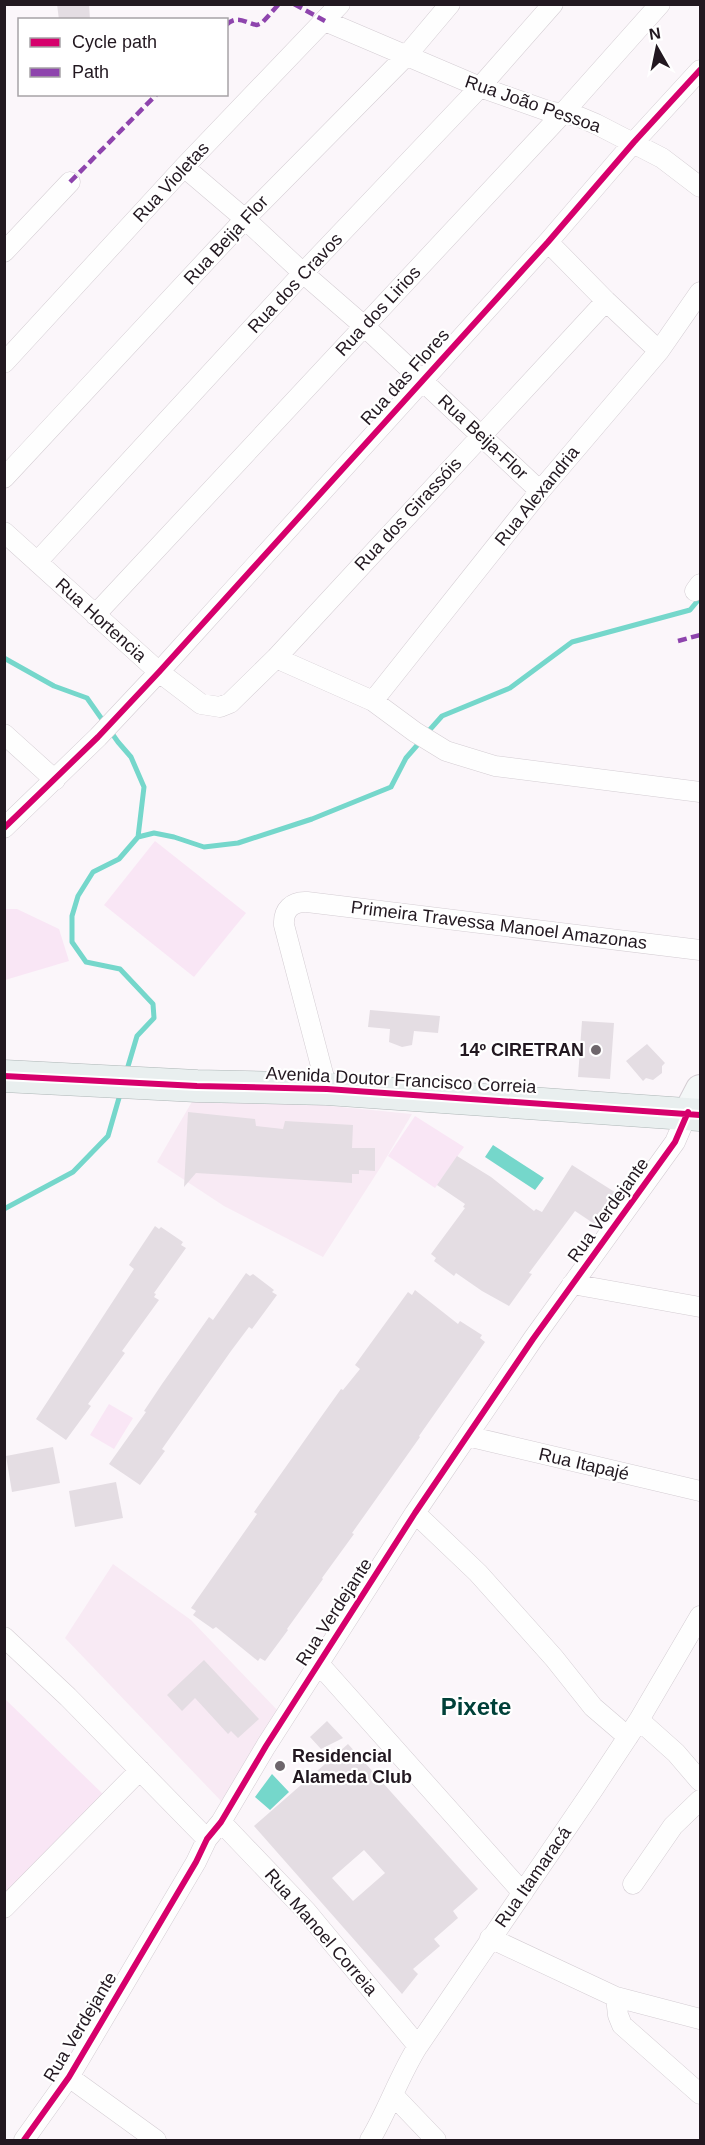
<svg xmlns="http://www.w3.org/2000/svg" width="705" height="2145" font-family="Helvetica,sans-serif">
	<rect width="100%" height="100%" fill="#fbf6fa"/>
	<path fill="#f8eaf4" d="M197,1093L412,1114L382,1165L323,1257L224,1206L157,1162Z
		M113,1564L191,1620L279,1712L222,1802L65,1638Z"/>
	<path fill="#f9e6f5" d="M155,841L246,913L194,977L104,905Z
		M5,909H17L59,929L69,961L5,980Z
		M415,1116L464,1147L435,1188L388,1156Z
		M109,1404L133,1418L114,1449L90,1435Z
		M4,1698L107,1798L4,1902Z"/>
	<path fill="#75d7cb" d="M493,1145L544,1178L535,1190L485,1157Z
		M272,1774L289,1792L270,1810L255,1797Z"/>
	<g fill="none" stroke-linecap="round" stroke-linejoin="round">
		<path stroke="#75d7cb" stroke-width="5" d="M4,658L54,686L87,698L118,742L131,757L144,787L138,837
			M426,734L442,716L510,688L572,642L690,610L700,598
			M126,1073L137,1036L154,1018L153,1004L120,969L86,962L72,942V916L78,896L93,872L119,859L138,837L154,833L174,837L204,847L238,843L312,819L391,787L406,758L420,742
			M4,1209L73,1172L108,1136L121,1091"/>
	</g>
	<path fill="#e4dde3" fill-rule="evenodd" d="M57,4H89L90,20H59Z
		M370,1010L440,1016L438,1033L414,1031L412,1045L402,1047L389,1042L390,1029L368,1027Z
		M582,1021L614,1023L610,1079L578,1077Z
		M647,1044L665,1063L662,1066V1073L653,1080L646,1078L643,1081L626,1061Z
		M188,1112L255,1119L256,1126L283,1129L285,1121L353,1125L352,1148H375V1171L359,1170V1174H352V1183L196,1173L184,1187Z
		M457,1156L491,1177L534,1211L536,1209L542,1212L572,1165L621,1196L599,1227L575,1211L529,1273L532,1274L509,1306L482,1291L456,1273L454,1276L434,1261L436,1258L431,1254L465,1208L463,1207L465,1204L437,1185Z
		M155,1226L159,1229L161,1227L183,1242L181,1245L186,1248L154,1293L156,1294L154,1297L159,1300L122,1351L125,1353L88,1404L91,1406L66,1440L36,1419L134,1269L129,1265Z
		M246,1273L250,1276L253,1274L274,1290L272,1292L277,1295L252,1329L249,1327L231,1351L162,1449L165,1451L140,1485L109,1464L146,1412L144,1411L162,1384L209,1317L213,1320Z
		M415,1290L458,1324L460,1321L482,1335L480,1338L485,1342L419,1436L420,1437L352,1533L354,1534L322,1578L323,1579L287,1629L288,1630L265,1661L260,1658L258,1661L216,1627L213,1629L193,1615L196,1611L191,1608L257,1514L254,1512L321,1417L341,1389L343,1390L360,1369L355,1365L408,1292L412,1295Z
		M53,1447L60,1483L12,1492L6,1456Z
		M116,1482L123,1518L75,1527L69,1491Z
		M204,1660L259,1719L238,1738L231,1731L228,1734L195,1698L182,1711L167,1695Z
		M327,1721L343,1738L321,1749L310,1737Z
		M348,1744L478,1889L453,1911L458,1918L434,1939L440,1946L413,1969L418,1974L402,1994L254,1826ZM364,1850L385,1873L353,1901L332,1878Z"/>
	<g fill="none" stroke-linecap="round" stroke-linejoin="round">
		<g stroke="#d4cdd3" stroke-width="21">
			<path id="street" d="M325,21L480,87L548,111L577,116L596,124L662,158L700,187
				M184,167L245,219L303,273L364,326L540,491
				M548,242L606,301L659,351
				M4,252L70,182
				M4,363L184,167L340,4
				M4,478L245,219L407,55L450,4
				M4,532L159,672L201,704L220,707L230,703L276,658L606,301
				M37,562L303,273L480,87L553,4
				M695,591L700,584
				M95,615L563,113L660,4
				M276,658L373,701L415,732L446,751L495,766L700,792
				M373,701L540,491L659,351L700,292
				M4,734L55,780
				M4,828L98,737L159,672L548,242L634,142L700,70
				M327,1089L284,925C283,910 292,901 307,902L700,950
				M572,1284L700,1307
				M467,1436L700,1491
				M415,1513L478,1573L554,1658L593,1707L628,1737
				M4,1637L68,1697L207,1839
				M319,1664L523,1893
				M639,1720L676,1753L700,1781
				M221,1822L306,1911L418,2046
				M633,1884L673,1826L700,1800
				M4,1908L140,1770
				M490,1938L616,1997L700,2019
				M616,1997L618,2015L622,2025L700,2094
				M69,2077L156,2140
				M393,2095L436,2140
				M24,2140L69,2077L196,1862L207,1839L221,1822L266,1746L415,1513L533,1339L675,1142L688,1112
				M370,2140C388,2110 399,2076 418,2046L594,1788L639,1720L700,1616"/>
		</g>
		<g stroke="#d4cdd3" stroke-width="30">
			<path id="secondary" d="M688,1112L700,1089"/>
		</g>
		<g stroke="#adb6b6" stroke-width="33">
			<path id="primary" d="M4,1076L197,1086L327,1089L700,1115"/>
		</g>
		<use href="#street" stroke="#fefefe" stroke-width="20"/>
		<use href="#secondary" stroke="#f4f7f7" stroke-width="28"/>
		<use href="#primary" stroke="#e9efef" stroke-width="32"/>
		<path stroke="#8e44ad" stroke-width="4.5" stroke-dasharray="9 4.5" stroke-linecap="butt" d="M294,4L325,21
			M226,25C238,14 245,23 257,25L262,23L279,4
			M70,182L157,94
			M678,641L700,635"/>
		<g stroke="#fff" stroke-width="10">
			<path id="cycleway" d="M4,828L98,737L159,672L548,242L634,142L700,70
				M4,1076L197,1086L327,1089L700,1115
				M24,2140L69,2077L196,1862L207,1839L221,1822L266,1746L415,1513L533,1339L675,1142L688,1112"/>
		</g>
		<use href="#cycleway" stroke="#d6006c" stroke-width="6"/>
	</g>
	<g fill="#6e666c" stroke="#fff" stroke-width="2">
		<circle cx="596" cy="1050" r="6"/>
		<circle cx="280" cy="1766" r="6"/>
	</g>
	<g text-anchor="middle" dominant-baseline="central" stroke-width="4.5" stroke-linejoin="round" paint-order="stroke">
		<g font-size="18" fill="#221820" stroke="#fff">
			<text transform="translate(533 104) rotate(19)">Rua João Pessoa</text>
			<text transform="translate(171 182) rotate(-47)">Rua Violetas</text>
			<text transform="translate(226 240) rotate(-47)">Rua Beija Flor</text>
			<text transform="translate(295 283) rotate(-47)">Rua dos Cravos</text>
			<text transform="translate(378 311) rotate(-47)">Rua dos Lirios</text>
			<text transform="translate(405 377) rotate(-48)">Rua das Flores</text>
			<text transform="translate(483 437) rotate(43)">Rua Beija-Flor</text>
			<text transform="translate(537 496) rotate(-51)">Rua Alexandria</text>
			<text transform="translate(408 514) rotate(-47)">Rua dos Girassóis</text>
			<text transform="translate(101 620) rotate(42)">Rua Hortencia</text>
			<text transform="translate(499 925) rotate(7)">Primeira Travessa Manoel Amazonas</text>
			<text transform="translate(401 1080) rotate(3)">Avenida Doutor Francisco Correia</text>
			<text transform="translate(608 1210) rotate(-54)">Rua Verdejante</text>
			<text transform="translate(584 1464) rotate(13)">Rua Itapajé</text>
			<text transform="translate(334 1612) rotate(-57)">Rua Verdejante</text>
			<text transform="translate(533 1877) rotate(-55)">Rua Itamaracá</text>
			<text transform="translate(321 1932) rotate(49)">Rua Manoel Correia</text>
			<text transform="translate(80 2027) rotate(-59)">Rua Verdejante</text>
		</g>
		<g font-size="18" font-weight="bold" fill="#221820" stroke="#fff" text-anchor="end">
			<text x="584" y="1050">14º CIRETRAN</text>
			<text x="292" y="1756" text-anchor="start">Residencial<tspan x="292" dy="21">Alameda Club</tspan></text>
		</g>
		<g font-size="24" font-weight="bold" fill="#004139" stroke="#fff">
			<text x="476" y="1706">Pixete</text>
		</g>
	</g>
	<rect width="705" height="2145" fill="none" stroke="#221820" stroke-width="12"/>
	<rect x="18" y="18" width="210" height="78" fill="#ffffff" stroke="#a7a3a6" stroke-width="1.5"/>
	<rect x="30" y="38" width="30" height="9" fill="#d6006c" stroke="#a7a3a6" stroke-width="1.5"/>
	<text x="72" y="48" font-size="18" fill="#221820">Cycle path</text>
	<rect x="30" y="68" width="30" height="9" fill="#8e44ad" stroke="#a7a3a6" stroke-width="1.5"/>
	<text x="72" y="78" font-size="18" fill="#221820">Path</text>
	<g transform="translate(657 48) rotate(351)" stroke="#ffffff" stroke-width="4.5" paint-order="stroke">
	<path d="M0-4.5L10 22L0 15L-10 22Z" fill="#221820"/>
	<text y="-9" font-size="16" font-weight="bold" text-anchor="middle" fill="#221820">N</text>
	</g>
</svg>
